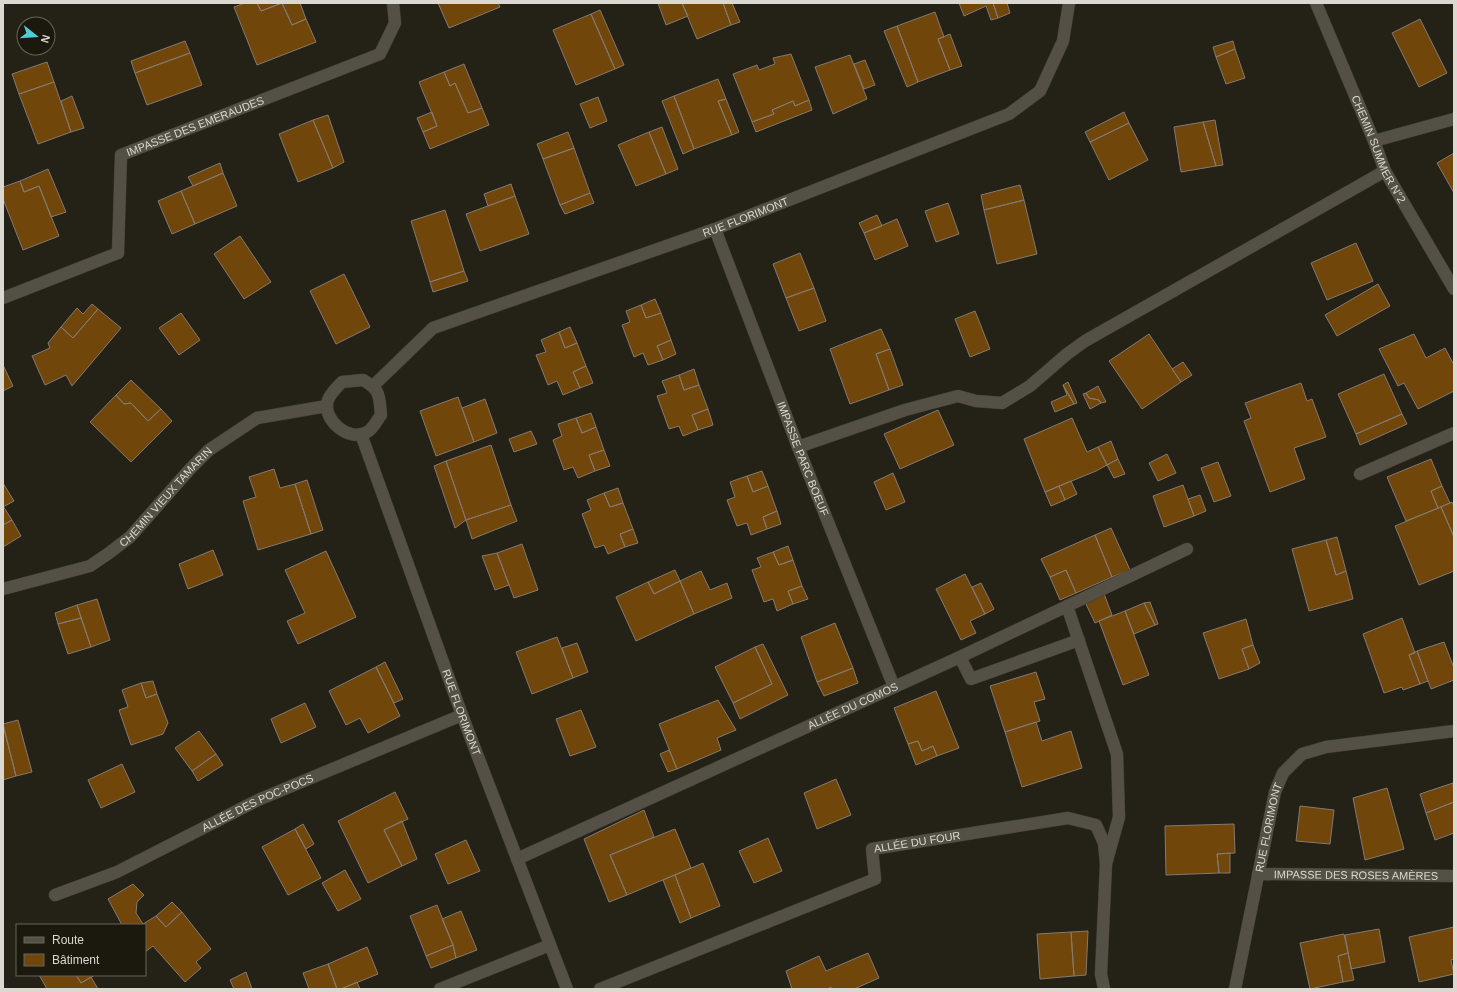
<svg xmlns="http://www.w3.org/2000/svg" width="1457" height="992" font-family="Arial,sans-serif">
	<rect width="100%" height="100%" fill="#242117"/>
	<path fill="#71460b" stroke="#847a70" d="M245,3H257L261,11L282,3L292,25L306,19L316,42L257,65L234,7Z
		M257,3H282L261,11Z
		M282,3H300L306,19L292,25Z
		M438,3H498L500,7L449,28Z
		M658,3H682L688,16L666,25Z
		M682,3H723L731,25L697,39Z
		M723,3H732L740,22L731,25Z
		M959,3H993L998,18L991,20L986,6L964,16Z
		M993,3H1007L1010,13L998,18Z
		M600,10L624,65L615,69L591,14Z
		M935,12L944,37L938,39L950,70L918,82L897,26Z
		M591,14L615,69L576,85L553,30Z
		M1420,19L1447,73L1419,87L1392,33Z
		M897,26L918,82L907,87L884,31Z
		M950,34L962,66L950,70L938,39Z
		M185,41L190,53L135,73L131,61Z
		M1233,41L1235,49L1216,57L1213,47Z
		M1235,49L1245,78L1226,84L1216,57Z
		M190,53L202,85L147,105L135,73Z
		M791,54L809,100L795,106L793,101L772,110L774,114L752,122L733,74L757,65L759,70L775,64L773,58Z
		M850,55L867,99L833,114L815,67Z
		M865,60L875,85L864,89L854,64Z
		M47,62L54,82L19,94L12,74Z
		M464,64L482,108L468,113L455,83L450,86L444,72Z
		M444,72L450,86L455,83L468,113L482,108L489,125L430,149L423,132L437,126L419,82Z
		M718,79L726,99L718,101L732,135L694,149L674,96Z
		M54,82L71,132L38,144L19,94Z
		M72,96L84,128L71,132L61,101Z
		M674,96L694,149L683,154L662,101Z
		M598,97L607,121L590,128L580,104Z
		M726,99L739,132L732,135L718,101Z
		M809,100L812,110L756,132L752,122L774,114L772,110L793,101L795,106Z
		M432,112L437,126L423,132L417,118Z
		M1124,112L1129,123L1090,142L1085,132Z
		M328,115L344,162L333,168L313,120Z
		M313,120L333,168L298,182L279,134Z
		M1215,120L1223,165L1216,166L1203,122Z
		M1203,122L1216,166L1181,172L1174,127Z
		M1129,123L1148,160L1109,180L1090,142Z
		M662,127L678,169L666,174L649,132Z
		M568,132L574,148L543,159L537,144Z
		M649,132L666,174L636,186L618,145Z
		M574,148L590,193L560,205L543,159Z
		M1454,153V193L1437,163Z
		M220,163L223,173L193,186L188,177Z
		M48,169L66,212L51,217L39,186L24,192L20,181Z
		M223,173L237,206L195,224L181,191Z
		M20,181L24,192L39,186L59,236L23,250L3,199V187Z
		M511,184L515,196L488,206L484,194Z
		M1020,185L1024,200L984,210L981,195Z
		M181,191L195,224L172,234L158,201Z
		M590,193L594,203L565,214L560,205Z
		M515,196L529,234L480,251L466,214Z
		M1024,200L1037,254L997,264L984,210Z
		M948,203L959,234L936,242L925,211Z
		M445,210L464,271L430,282L411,221Z
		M877,215L882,226L864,233L859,223Z
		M897,219L908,246L875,260L864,233Z
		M240,236L271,282L244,299L214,254Z
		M1356,243L1373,281L1327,300L1311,263Z
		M800,253L814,288L786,298L773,264Z
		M464,271L468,281L433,292L430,282Z
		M344,274L370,327L336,344L310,291Z
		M1378,284L1390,306L1337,336L1325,315Z
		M814,288L826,321L799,331L786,298Z
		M655,299L661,313L646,318L641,305Z
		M92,304L98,309L73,338L61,327L77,308L83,314Z
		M641,305L646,318L661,313L671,340L657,346L663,360L648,365L643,353L634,357L622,325L630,322L626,311Z
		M98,309L121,328L72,386L66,375L45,385L32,356L50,348L48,343L61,327L73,338Z
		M975,311L990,349L970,357L955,319Z
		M181,313L200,340L179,355L159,328Z
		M570,327L577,343L565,348L559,332Z
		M881,329L890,349L876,354L889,390L850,404L830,349Z
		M559,332L565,348L577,343L586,366L573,372L580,388L563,395L557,381L548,385L536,355L546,352L541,340Z
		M1149,334L1181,382L1142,409L1109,361Z
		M1414,334L1426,358L1445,348L1454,365V391L1418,409L1404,383L1398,386L1379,349Z
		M671,340L676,354L663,360L657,346Z
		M890,349L903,385L889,390L876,354Z
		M1183,362L1192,375L1181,382L1172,369Z
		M3,365L13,386L3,391Z
		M586,366L593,383L580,388L573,372Z
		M694,369L699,385L684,390L679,375Z
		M1384,374L1402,414L1356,434L1338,394Z
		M679,375L684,390L699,385L708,409L692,415L698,430L683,436L679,426L669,429L657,396L667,393L662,381Z
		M131,380L161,409L148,421L131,403L124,404L116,395Z
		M1068,382L1077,403L1074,404L1063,385Z
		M1301,383L1307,401L1312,399L1326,437L1294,448L1305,479L1270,492L1244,421L1251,418L1245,403Z
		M1063,385L1074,404L1055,412L1051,402L1067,395Z
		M1098,386L1106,402L1101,403L1099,400L1089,398L1086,393Z
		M1086,393L1089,398L1099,400L1101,403L1090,409L1083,394Z
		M116,395L124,404L131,403L148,421L161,409L172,421L131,462L90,422Z
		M458,397L474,442L436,456L420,411Z
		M485,399L497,433L474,442L462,408Z
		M708,409L713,425L698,430L692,415Z
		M938,410L954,445L900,469L884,434Z
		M591,413L596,427L582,433L576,418Z
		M1402,414L1407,424L1360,445L1356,434Z
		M576,418L582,433L596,427L604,450L589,455L595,471L578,478L573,467L564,470L553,440L562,436L558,424Z
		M1072,418L1087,452L1098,447L1107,465L1096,471L1045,492L1024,439Z
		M531,431L537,444L514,452L509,439Z
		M1111,441L1118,459L1107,465L1098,447Z
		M491,445L511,505L466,520L446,461Z
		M604,450L610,466L595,471L589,455Z
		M1167,454L1176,473L1158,481L1149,463Z
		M1118,459L1125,474L1114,478L1107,465Z
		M1431,459L1442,486L1431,491L1438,508L1406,521L1387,477Z
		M446,461L466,520L455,528L434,466Z
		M1218,462L1231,496L1214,502L1201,468Z
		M274,469L280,488L295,484L311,534L258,550L243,501L256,497L249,477Z
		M762,471L768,486L753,492L747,476Z
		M893,473L905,502L886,510L874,482Z
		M747,476L753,492L768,486L777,511L763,517L767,529L751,535L747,523L737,526L727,500L735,497L730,482Z
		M307,480L323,530L311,534L295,484Z
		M1071,481L1077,494L1065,500L1059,486Z
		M3,483L14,501L3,507Z
		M1183,485L1194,516L1164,527L1153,496Z
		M1059,486L1065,500L1051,506L1045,492Z
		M1442,486L1450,503L1438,508L1431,491Z
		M618,488L623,503L610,507L604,493Z
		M604,493L610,507L623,503L633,529L620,534L625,547L608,554L604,545L595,548L582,514L591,510L587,500Z
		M1200,495L1206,511L1194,516L1188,499Z
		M1452,502L1454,506V537L1441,507Z
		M511,505L517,521L472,539L466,520Z
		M3,506L12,520L3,525Z
		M1441,507L1454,537V571L1419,585L1395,526Z
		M777,511L781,524L767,529L763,517Z
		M12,520L21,536L3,547V525Z
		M1111,528L1130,570L1112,577L1095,535Z
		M633,529L638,543L625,547L620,534Z
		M1095,535L1112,577L1076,593L1066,570L1050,577L1041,559Z
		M1337,537L1346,571L1336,575L1326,540Z
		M1326,540L1336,575L1346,571L1353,599L1309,611L1292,549Z
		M522,544L538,590L514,598L497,553Z
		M788,546L793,560L779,565L773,552Z
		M213,550L223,575L188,589L179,564Z
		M326,551L356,617L298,644L287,621L305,613L285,570Z
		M773,552L779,565L793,560L802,586L788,591L793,604L777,611L773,599L764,602L752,570L761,567L757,558Z
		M497,553L509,585L495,590L482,556Z
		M675,570L680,581L654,594L648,582Z
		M1066,570L1076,593L1060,600L1050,577Z
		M701,571L710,590L727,583L732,598L694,614L680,581Z
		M965,574L985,614L970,621L976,633L961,640L936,589Z
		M680,581L694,614L636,641L616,597L648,582L654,594Z
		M981,583L994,609L985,614L972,587Z
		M802,586L808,599L793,604L788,591Z
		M1103,591L1112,615L1095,623L1084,600Z
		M97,599L110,640L91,647L77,605Z
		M1150,602L1158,624L1155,625L1144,603Z
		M1144,603L1155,625L1134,634L1125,611Z
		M77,605L81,618L58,624L55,613Z
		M1125,611L1149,675L1123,685L1099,621Z
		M81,618L91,647L68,654L58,624Z
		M1402,618L1415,653L1409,655L1420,684L1403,690L1402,687L1384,693L1363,634Z
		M1246,619L1253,645L1242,649L1249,669L1219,679L1203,633Z
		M835,623L853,668L817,682L801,637Z
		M557,637L573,678L532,694L516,652Z
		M1444,642L1454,668V680L1431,689L1417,651Z
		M577,643L588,672L573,678L562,648Z
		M763,644L788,695L740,719L733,703L772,684L755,647Z
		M1253,645L1260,663L1249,669L1242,649Z
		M755,647L772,684L733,703L715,667Z
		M1417,651L1428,681L1420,684L1409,655Z
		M385,662L403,699L394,703L376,667Z
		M376,667L400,716L368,733L360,718L346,725L329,691Z
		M853,668L858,683L824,696L817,682Z
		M1036,672L1045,699L1034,702L1040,721L1005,732L990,686Z
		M153,681L157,694L146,698L141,683Z
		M141,683L146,698L157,694L168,723L163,734L131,745L119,710L128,707L122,690Z
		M936,691L959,748L937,756L933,746L922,751L918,741L908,744L894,708Z
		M718,700L736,730L717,738L721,750L677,769L659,724Z
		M305,703L316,727L281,743L271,719Z
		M581,710L596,747L570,756L556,719Z
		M18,720L32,772L16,776L3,724Z
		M1036,722L1042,741L1071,731L1082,768L1022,787L1005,732Z
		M3,725L16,776L3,780Z
		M199,731L216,754L192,771L175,748Z
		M918,741L922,751L933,746L937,756L916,765L908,744Z
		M669,750L677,769L668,772L660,754Z
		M216,754L223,765L198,781L192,771Z
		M122,764L135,792L101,808L88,780Z
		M836,779L851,815L817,829L804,793Z
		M1453,783L1454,802L1426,813L1420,794Z
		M1387,788L1404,849L1365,860L1353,798Z
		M395,792L408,819L384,830L402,866L368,883L338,821Z
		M1454,802V833L1435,840L1426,813Z
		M1300,806L1334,810L1330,844L1296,841Z
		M644,810L654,837L610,855L627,895L609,902L584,839Z
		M402,821L417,859L402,866L384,830Z
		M303,824L314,844L306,849L295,829Z
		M1234,824L1235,853L1217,854L1219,873L1166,875L1165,826Z
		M295,829L321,878L288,895L262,847Z
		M675,829L691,868L627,895L610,855Z
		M768,838L782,871L754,883L739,851Z
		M466,840L480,871L448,884L435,854Z
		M1230,853V873H1219L1217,854Z
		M703,863L720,906L691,918L675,875Z
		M345,870L361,899L338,911L322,883Z
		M675,875L691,918L680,923L663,880Z
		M133,884L144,895L137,902L136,913L143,924L156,916L166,927L182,912L211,949L196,962L201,968L185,982L153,946L145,952V925H122L108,899Z
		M172,902L182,912L166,927L156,916Z
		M437,905L453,945L426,956L410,916Z
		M461,911L477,950L456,958L453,945L442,919Z
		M1454,927V959L1451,960L1454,974L1419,982L1409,937Z
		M1379,929L1385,962L1351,969L1345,935Z
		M1088,931L1086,975L1074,976L1071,932Z
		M1071,932L1074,976L1040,979L1037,934Z
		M1344,934L1348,953L1338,956L1343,982L1310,989L1300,943Z
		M453,945L456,958L431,968L426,956Z
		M367,947L378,974L341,989H337L328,964Z
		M868,953L879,978L854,989H832L831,987L827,989H792L786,971L819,956L826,971Z
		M1348,953L1354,980L1343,982L1338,956Z
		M328,964L337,989H309L303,973Z
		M246,972L252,989H234L230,980Z
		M39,975H76L81,983L91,977L98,989H47Z
		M76,975H95L81,983Z
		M357,982L360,989H341Z"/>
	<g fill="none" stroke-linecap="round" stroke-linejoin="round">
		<g stroke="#3f3c34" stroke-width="13">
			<path id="lane" d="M798,447L905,410L958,396L976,401L1002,403L1030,386L1067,354L1085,341L1385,171
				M1067,606L1117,754L1119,817L1106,864
				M960,657L971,679L1079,640"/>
		</g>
		<g stroke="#3f3c34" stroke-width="13">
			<g id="street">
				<path id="s1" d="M1316,3L1374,141L1385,171L1454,289"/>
				<path d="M1374,141L1454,119"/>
				<path id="s2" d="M715,229L798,447L894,687"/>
				<path id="s3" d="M3,298L118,253L121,155L380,54L395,23L393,3"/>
				<path d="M363,380C381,390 379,396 381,415C377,420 373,429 367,432C349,443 321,419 328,400C330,394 337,387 342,382Z"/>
				<path id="s4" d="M373,386L433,328L715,229L1009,114L1040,91L1063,41L1069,3"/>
				<path id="s5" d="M361,434L462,715L567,989"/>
				<path d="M1360,474L1454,433"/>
				<path id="s6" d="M3,589L90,566L109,553L130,537L190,469L209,450L257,418L327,406"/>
				<path id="s7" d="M517,859L960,657L1187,549"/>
				<path id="s8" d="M1258,874L1454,876"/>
				<path id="s9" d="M55,895L117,872L258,800L462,715"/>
				<path d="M440,989L550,945"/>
				<path id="s10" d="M600,989L875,879L872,849L1068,818L1096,825L1104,843L1106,864L1101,974L1104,989"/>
				<path id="s11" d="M1235,989L1275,792L1283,773L1302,754L1326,747L1454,731"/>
			</g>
		</g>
		<use href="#lane" stroke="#545045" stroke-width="12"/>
		<use href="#street" stroke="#545045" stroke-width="12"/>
	</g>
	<g text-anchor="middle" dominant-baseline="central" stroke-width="4" stroke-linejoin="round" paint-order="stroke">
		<g font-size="11" fill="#dad8d1" stroke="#1b180e">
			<text stroke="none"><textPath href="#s3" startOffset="301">IMPASSE DES EMERAUDES</textPath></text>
			<text stroke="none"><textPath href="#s1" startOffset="159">CHEMIN SUMMER N°2</textPath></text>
			<text stroke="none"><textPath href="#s4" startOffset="415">RUE FLORIMONT</textPath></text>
			<text stroke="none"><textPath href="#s2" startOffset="246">IMPASSE PARC BOEUF</textPath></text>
			<text stroke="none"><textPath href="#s6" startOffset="193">CHEMIN VIEUX TAMARIN</textPath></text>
			<text stroke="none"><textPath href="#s7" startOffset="369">ALLÉE DU COMOS</textPath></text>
			<text stroke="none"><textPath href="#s5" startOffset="296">RUE FLORIMONT</textPath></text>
			<text stroke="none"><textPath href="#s9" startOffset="223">ALLÉE DES POC-POCS</textPath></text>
			<text stroke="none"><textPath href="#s11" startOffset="165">RUE FLORIMONT</textPath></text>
			<text stroke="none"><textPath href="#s10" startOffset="372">ALLÉE DU FOUR</textPath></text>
			<text stroke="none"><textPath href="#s8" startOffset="98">IMPASSE DES ROSES AMÈRES</textPath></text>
		</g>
	</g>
	<rect width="1457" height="992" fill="none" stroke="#dad8d1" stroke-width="8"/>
	<rect x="16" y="924" width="130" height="52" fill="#1b180e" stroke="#67655c"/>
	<rect x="24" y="937" width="20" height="6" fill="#545045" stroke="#67655c"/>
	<text x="52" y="944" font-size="12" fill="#dad8d1">Route</text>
	<rect x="24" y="954" width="20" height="12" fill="#71460b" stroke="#67655c"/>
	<text x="52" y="964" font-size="12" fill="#dad8d1">Bâtiment</text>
	<g transform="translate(36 36) rotate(107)"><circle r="19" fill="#1b180e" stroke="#67655c"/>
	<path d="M0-3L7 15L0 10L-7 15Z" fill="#52cbd9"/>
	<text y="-6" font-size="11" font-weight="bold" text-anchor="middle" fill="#dad8d1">N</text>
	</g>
</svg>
